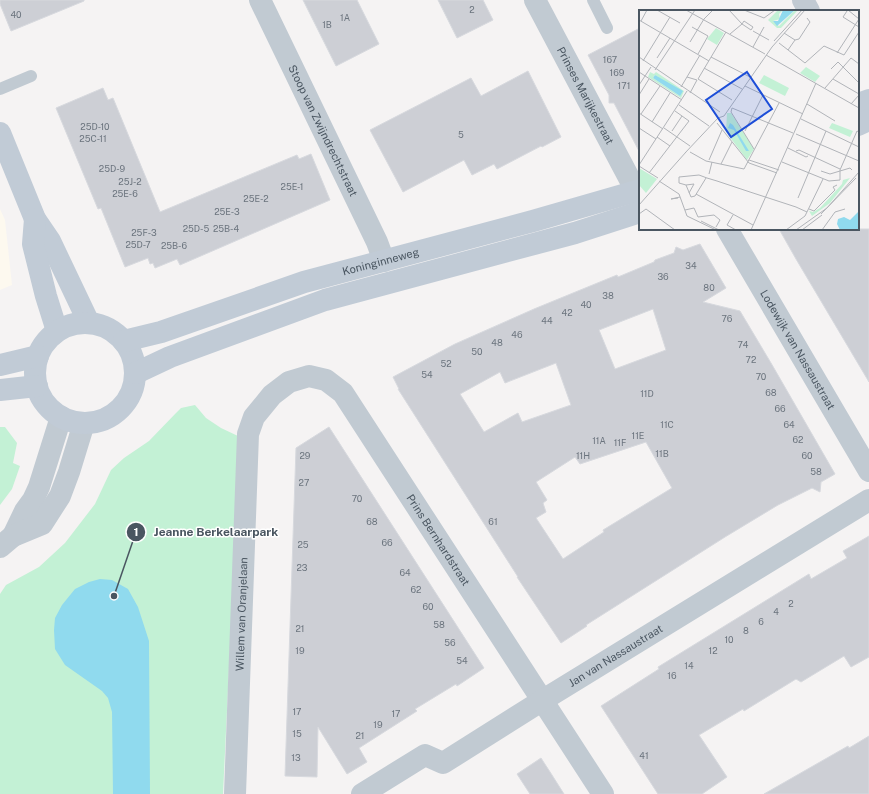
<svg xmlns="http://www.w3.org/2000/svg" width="869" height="794" font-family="'Public Sans',sans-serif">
	<rect width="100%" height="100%" fill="#f5f3f3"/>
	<path fill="#fdf9ef" d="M0,209L5,220L12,285L0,290Z"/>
	<path fill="#c3f1d5" d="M195,405L206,418L221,428L238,436L239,459L223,794H0V594L6,585L39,567L65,543L95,504L111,470L124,458L149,441L176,413L181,408Z
		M0,427H5L17,443L13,463L20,466L12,489L0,505Z"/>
	<path fill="#90daee" d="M100,579L112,580L128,589L138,607L149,641L150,794H113L112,712L108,698L102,691L65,665L55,649L54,630L55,618L62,605L75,589L89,582Z"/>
	<path fill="#cdcfd5" stroke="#d7d9de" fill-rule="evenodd" d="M0,0H84V1L11,31L0,4Z
		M303,0H357L379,44L336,66Z
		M438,0H483L493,20L457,38Z
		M640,28V153L614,103H609V95L588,55Z
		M528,71L561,137L542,147L541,146L497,169L494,164L472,175L464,160L403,192L370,130L471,78L481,96Z
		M103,88L108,100L113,98L160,212L297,155L299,159L311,154L330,200L180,265L177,259L155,268L153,263L150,264L148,258L125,267L101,208L98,209L56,108Z
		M779,229H869V382L796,259Z
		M700,244L726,288L703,302L740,311L771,363L835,474L821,482L820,492L812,488L778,505L725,537L586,625L587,626L561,643L517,577H518L398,389H399L393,377L455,344L534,309L617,275L618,277L654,262L655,260L674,253L676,247L683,250ZM653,309L666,350L615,369L599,330ZM556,363L571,405L522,422L518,413L484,432L460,394L500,372L505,383ZM646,442L672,488L603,530L604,532L563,559L536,518L546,512L543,503L547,500L536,482L575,457L580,464Z
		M329,427L484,668L457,686L456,684L415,709L417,711L359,748L367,762L347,774L318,727L317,777L285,776L296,448Z
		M869,536V657L851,667L844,656L801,682L796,679L744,711L743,709L699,735L727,777L702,794H658L601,706L659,669L658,667L809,574L811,579L847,558L843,551Z
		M869,736V794H764L848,746L849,748Z
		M541,758L552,775L564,794H530L517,774Z"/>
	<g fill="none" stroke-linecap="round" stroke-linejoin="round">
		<path stroke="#c1cad2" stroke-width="12" d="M593,0L607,28
			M0,89L31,76"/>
		<g stroke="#c1cad2" stroke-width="22">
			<path id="s1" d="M260,0L377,242L384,261"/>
			<path id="s2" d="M535,0L636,191"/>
			<path d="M803,0L809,11"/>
			<path id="s3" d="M727,229L869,471"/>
			<path d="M13,536L25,511L33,500L39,487L61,417"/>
			<path d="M0,547L13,536L42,524L60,496L69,472L84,423"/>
			<path id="s4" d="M235,794L248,434L254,417L272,395L289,382L309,376L326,380L343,393L603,794"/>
			<path id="s5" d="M362,794L425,755L443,763L543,700L869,500"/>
		</g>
		<g stroke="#c1cbd6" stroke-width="22">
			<path d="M858,104L869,100"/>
			<path d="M858,125L869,120"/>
			<path d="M0,133L35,219L50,241L89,323"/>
			<path d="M35,219L33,244L46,296L57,331"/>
			<circle cx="85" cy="373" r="50"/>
			<path id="s6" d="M124,341L161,332L304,282L533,221L640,190"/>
			<path d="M0,365L38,356"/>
			<path d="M136,373L170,357L325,300L575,233L640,212"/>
			<path d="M0,390L37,386"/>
		</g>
	</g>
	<g text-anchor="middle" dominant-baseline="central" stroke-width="3" stroke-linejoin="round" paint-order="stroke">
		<g font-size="9" fill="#6b747e">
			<text x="472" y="9">2</text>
			<text x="16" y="14">40</text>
			<text x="345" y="17">1A</text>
			<text x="327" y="24">1B</text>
			<text x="610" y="59">167</text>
			<text x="617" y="72">169</text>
			<text x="624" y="85">171</text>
			<text x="95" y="126">25D-10</text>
			<text x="461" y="134">5</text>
			<text x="93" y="138">25C-11</text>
			<text x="112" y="168">25D-9</text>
			<text x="130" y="181">25J-2</text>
			<text x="292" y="186">25E-1</text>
			<text x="125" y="193">25E-6</text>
			<text x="256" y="198">25E-2</text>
			<text x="227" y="211">25E-3</text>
			<text x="196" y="228">25D-5</text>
			<text x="226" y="228">25B-4</text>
			<text x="144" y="232">25F-3</text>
			<text x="138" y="244">25D-7</text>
			<text x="174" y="245">25B-6</text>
			<text x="691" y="265">34</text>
			<text x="663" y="276">36</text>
			<text x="709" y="287">80</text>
			<text x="608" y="295">38</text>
			<text x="586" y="304">40</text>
			<text x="567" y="312">42</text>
			<text x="727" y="318">76</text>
			<text x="547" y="320">44</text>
			<text x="517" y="334">46</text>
			<text x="497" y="342">48</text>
			<text x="743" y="344">74</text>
			<text x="477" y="351">50</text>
			<text x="751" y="359">72</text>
			<text x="446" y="363">52</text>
			<text x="427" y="374">54</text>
			<text x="761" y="376">70</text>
			<text x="771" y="392">68</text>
			<text x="647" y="393">11D</text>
			<text x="780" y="408">66</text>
			<text x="667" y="424">11C</text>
			<text x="789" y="424">64</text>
			<text x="638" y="435">11E</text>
			<text x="798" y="439">62</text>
			<text x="599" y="440">11A</text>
			<text x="620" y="442">11F</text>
			<text x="662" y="453">11B</text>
			<text x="305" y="455">29</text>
			<text x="583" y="455">11H</text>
			<text x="807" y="455">60</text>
			<text x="816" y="471">58</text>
			<text x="304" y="482">27</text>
			<text x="357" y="498">70</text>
			<text x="372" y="521">68</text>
			<text x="493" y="521">61</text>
			<text x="387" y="542">66</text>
			<text x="303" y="544">25</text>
			<text x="302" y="567">23</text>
			<text x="405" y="572">64</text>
			<text x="416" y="589">62</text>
			<text x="791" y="603">2</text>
			<text x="428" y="606">60</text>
			<text x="776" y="611">4</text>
			<text x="761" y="621">6</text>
			<text x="439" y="624">58</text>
			<text x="300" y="628">21</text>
			<text x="746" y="630">8</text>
			<text x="729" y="639">10</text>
			<text x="450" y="642">56</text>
			<text x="300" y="650">19</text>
			<text x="713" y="650">12</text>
			<text x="462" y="660">54</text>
			<text x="689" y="665">14</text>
			<text x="672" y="675">16</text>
			<text x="297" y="711">17</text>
			<text x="396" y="713">17</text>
			<text x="378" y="724">19</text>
			<text x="297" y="733">15</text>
			<text x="360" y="735">21</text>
			<text x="644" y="755">41</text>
			<text x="296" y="757">13</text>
		</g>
		<g font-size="11" fill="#4a5661" stroke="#fff">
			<text stroke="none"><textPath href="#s2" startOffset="108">Prinses Marijkestraat</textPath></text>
			<text stroke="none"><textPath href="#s1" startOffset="145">Stoop van Zwijndrechtstraat</textPath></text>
			<text stroke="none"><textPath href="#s6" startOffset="269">Koninginneweg</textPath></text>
			<text stroke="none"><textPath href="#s3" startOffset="140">Lodewijk van Nassaustraat</textPath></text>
			<text stroke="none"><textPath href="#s4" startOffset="663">Prins Bernhardstraat</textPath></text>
			<text stroke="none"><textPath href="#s4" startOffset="180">Willem van Oranjelaan</textPath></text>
			<text stroke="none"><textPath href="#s5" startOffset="297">Jan van Nassaustraat</textPath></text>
		</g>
	</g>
	<g transform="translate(639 10)">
		<rect width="220" height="220" fill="#f5f3f3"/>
		<path d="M139,0H144L140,4L141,9L134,11L140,16L156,0H159L142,18H138L129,10ZM77,18L85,23L78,35L68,29ZM167,57L181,66L176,72L161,63ZM11,62L15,64L17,62L45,81L42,88L9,67ZM16,65L37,79L41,86L14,68ZM125,65L150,78L146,86L120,73ZM88,103H92L115,139L108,150L87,122ZM193,113L214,121L211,127L190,118ZM0,158L18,169L7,183L0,175ZM211,168L191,193L173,206L170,201L174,202L181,198L203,174L204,170Z" fill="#c3f1d5" fill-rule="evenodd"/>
		<path d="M144,0H156L138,16L134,11H139ZM16,65L44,81L41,86L14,68ZM91,113L94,115L110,141H107L95,120L89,118ZM220,201V220H201L198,214L199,209L205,207L211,210Z" fill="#90daee"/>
		<path fill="none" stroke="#b1b4b9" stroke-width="1" d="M18,0L41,13M47,0L126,44M90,0L103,14L112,20L114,17L105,11L103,14L91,24M105,0L125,8L136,0M208,1L204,7L220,17M0,10L70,51M2,11L8,0M53,17L69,26L59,44M114,21L130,30M87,22L59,69L93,90M145,23L156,30L160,29L171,12L168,8M135,31L163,0M51,32L65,9L74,0M140,33L166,53L185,36L205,45L220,22M114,37L125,17M149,40L156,30M198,43L220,9L209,0M127,45L220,98M0,47L81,102M72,47L111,67M18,48L31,28M4,51L31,7M65,58L103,79M192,59L199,52L220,73M16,60L56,0M0,62L43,90M48,67L58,70L51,83M194,69L220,84M0,75L12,57M106,76L164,104M42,77L61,45M186,78L212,48L220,54M0,85L10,69M168,94L196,111M212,94L220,85M40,95L70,116M0,103L24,119M2,104L21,76M162,109L220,137M13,112L31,83M78,113L110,153L138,163M0,118L17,129M25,118L51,136M33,121L43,106M106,121L124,85M157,124L220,151M18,127L31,136M149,138L167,147L169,146M115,139L92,102L93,98L154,123M157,141L160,140L201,159M51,142L67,151L105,159L140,93M46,143L79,108L85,106L133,37L166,0M70,150L83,120M110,150L140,160M143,152L190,171L201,170V160L218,121L220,122M82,154L93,132M0,155L48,81M0,156L19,168M182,161L191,164L211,158L213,160M10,163L50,111L36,101M70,164L73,152M67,168L56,186L52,187L47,175L40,173V167L60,165L68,168L78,171L111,182L157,197L168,202M20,171L40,184L48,206L77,220M47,175L55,174L50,183M57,184L114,215M39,188L32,189L41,187M159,188L187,121M0,195L47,142M170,199L175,201L196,180L194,177L198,175M46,200L55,198L59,207L75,205L81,210L77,217M0,204L7,199L36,220M182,204L217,168M94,205L88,215L97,220M62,211L80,220M112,220L177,73M147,220L166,206L184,169M157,220L188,198L220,162M163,220L183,205M183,220L196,202L206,199"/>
		<path fill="#1d4ed8" fill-opacity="0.15" stroke="#1d4ed8" stroke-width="2" d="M108,62L133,99L92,127L67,90Z"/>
		<rect width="220" height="220" fill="none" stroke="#4a5661" stroke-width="2"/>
	</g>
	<path fill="none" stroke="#4a5661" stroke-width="1.5" d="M114 596L136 532"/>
	<g fill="#4a5661" stroke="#fff" stroke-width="1.5">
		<circle cx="114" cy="596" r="4"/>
		<circle cx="136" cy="532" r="10"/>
	</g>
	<g font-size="12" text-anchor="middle" font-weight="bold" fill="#fff">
		<text x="136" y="536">1</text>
	</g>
	<g font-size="12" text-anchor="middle" font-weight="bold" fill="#4a5661" stroke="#fff" stroke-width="3" stroke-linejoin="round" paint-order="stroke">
		<text x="216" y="536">Jeanne Berkelaarpark</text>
	</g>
</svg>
